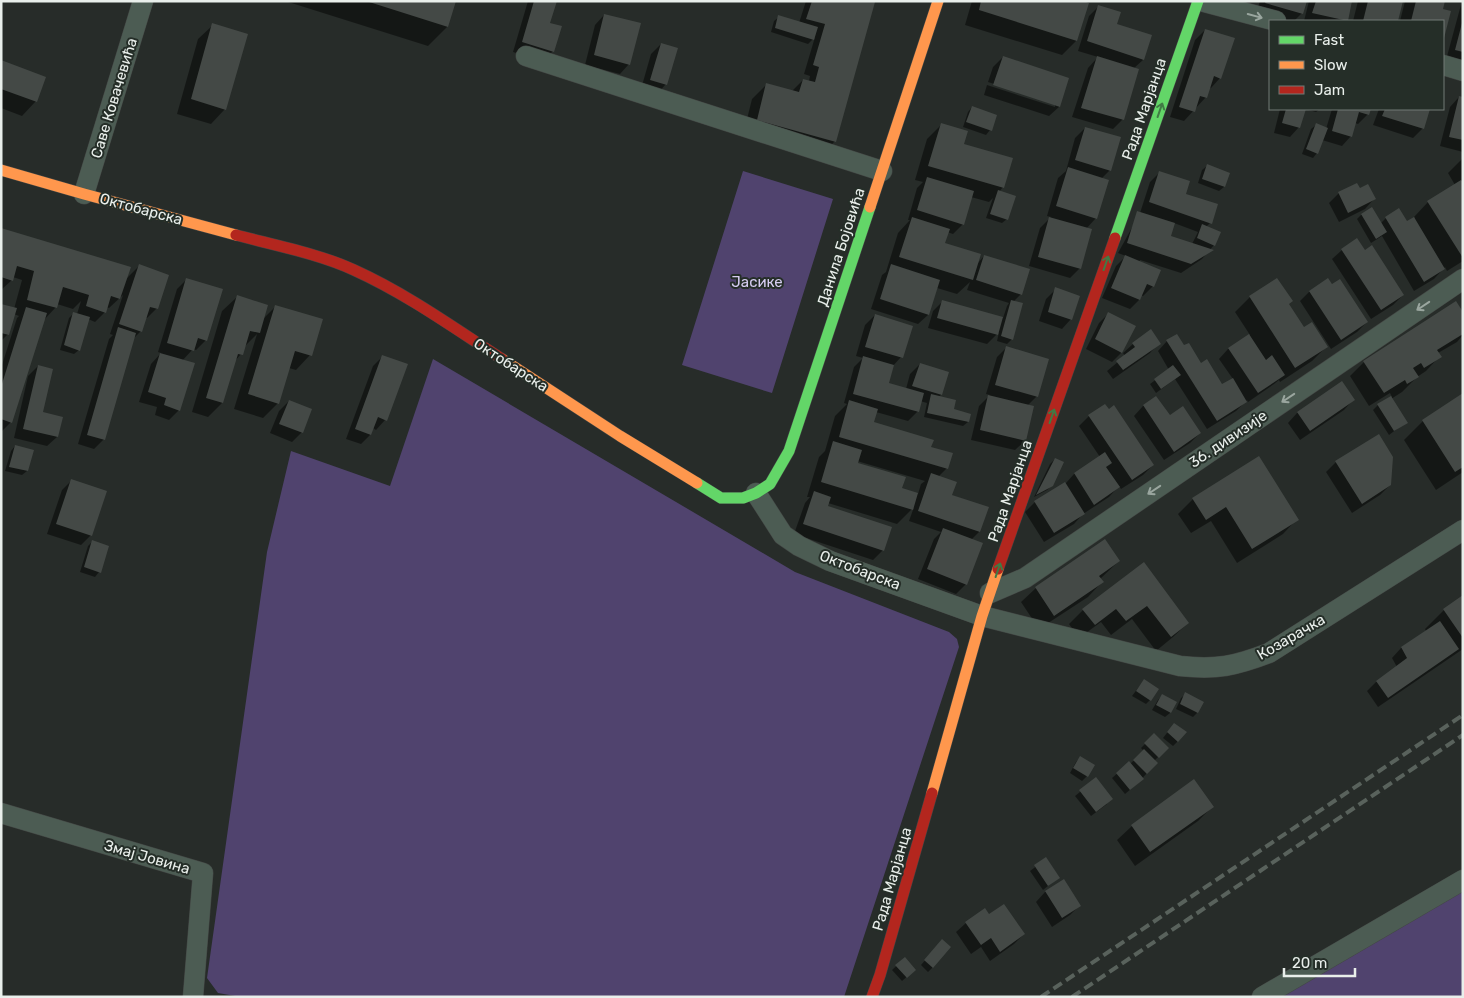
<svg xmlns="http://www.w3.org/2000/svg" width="1464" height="998" font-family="Rubik,sans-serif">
	<rect width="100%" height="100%" fill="#272c29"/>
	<path fill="#50436e" d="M743,171L833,199L772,393L682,365Z
		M433,359L795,572L949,632L957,639L959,647L844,997H241L218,993L207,978L267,552L291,451L390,486Z
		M1463,880V997H1262Z"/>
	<path fill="#0007" fill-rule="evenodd" d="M285,1H455L447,27L428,46Z
		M528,1H555L549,24L553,51L543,61L513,52Z
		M806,1H870L874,3L835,141L821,155L743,135L752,99L767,84L792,91L803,80L809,81L810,76L804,74L815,37L808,44L771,32L774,21L779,17L799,23Z
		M972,1H1079L1076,41L1062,55L965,25Z
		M1260,1H1306L1302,13L1294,21H1286L1256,13Z
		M1309,1H1351L1346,21H1304Z
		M1358,1H1402L1397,21H1353Z
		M1405,1H1443L1441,9L1450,12L1443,40V21H1400Z
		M1462,1H1463V64L1446,60Z
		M1099,6L1115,24L1143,60L1133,69L1137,70L1122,120L1113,129L1072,117L1088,68L1098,57L1078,51L1089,16Z
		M604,15L629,64L620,74L585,65L595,25Z
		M213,25L225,109L211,124L177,114L198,39Z
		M1205,30L1220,78L1211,88L1209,87L1206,97L1184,121L1170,117L1195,40Z
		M661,44L666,84L657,94L641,89L651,54Z
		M1003,57L1068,79L1059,107L1049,116L984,95L987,85L1055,107V104L988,82L993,67Z
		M1,62L36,101L22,116L1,108Z
		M1459,97L1463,98V152L1440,146L1450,107Z
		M972,107L990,130L986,135L963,127L968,112Z
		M1280,109H1320L1316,112L1305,109L1299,127L1290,137L1274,133Z
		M1332,109H1371L1368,114L1358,124L1355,123L1351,136L1342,146L1322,140L1317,153L1313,158L1302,154L1311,129L1316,125L1326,129Z
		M1379,109H1429L1423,128L1413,138L1373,125Z
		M941,125L963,144L1003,187L999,192L1007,219L1002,223L986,218L993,198L989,202L971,197L963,224L953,234L947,232L944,244L977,264L984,256L1021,294L1013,302L1012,339L1007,344L997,341L999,332L987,344L928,328L933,311L943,301L1003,318L1007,306L1009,303L967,290L970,282L957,294L937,288L928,315L918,324L871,309L882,275L886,272L898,233L910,220H908L917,188L923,182L915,180L927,139Z
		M1085,128L1110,170L1101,179L1096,218L1086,229L1080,268L1070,278L1029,266L1040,228L1051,217L1047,216L1058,178L1066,171L1075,138Z
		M1463,158V261L1447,271L1445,267L1434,279L1414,291L1382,236L1371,243L1357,219L1361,215L1372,209L1381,223L1386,218L1407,223L1415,218L1414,217L1428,202L1455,185L1448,173Z
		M1207,166L1228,174L1224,187L1219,191L1198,183L1202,170Z
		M1160,172L1184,194L1210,223L1206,227L1214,245L1202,259L1181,273L1140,260L1139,262L1153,286L1143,296L1141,295L1139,300L1130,309L1102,298L1116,266L1126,256L1118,253L1140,213L1150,182ZM1174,223L1198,232L1192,244L1169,237Z
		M1357,184L1359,190L1374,199L1365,209L1339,222L1329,203L1339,193Z
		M1,229L126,279L139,266L157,308L147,318L145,317L141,331L133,339L104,439L94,449L78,444L109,339L113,335L110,334L123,295L109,308L106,307L105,312L95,322L88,319L79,350L74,354L60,350L69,318L74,313L77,314L81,301L73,309L57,304L56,307L44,320L11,422L1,432V368L17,318L19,316L14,314L8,334L1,341V305L14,309L22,280L13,277L12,280L1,290Z
		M1342,250L1403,295L1393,305L1371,319L1332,259Z
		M187,279L206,340L196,350L193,349L182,361L179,410L169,420L155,415L157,407L139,402L151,364L161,353L158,352L177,289Z
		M1277,279L1288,305L1304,329L1326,347L1312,361L1280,382L1279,380L1274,384L1248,402L1247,400L1236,411L1207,429L1175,379L1156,393L1150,384L1169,370L1158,351L1167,341L1184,347L1222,386L1233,379L1219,359L1228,349L1250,335L1235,312L1250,297Z
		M1328,280L1367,322L1357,332L1331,349L1300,301L1309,292Z
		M1056,289L1071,319L1062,329L1039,321L1046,299Z
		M237,297L263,319L276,306L310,355L296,370L289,368L278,403L263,418L234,409L257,334L243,348L241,354L235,361L222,403L208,417L192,412L222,311Z
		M1108,314L1121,353L1112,362L1086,349L1099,323Z
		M1463,314V335L1457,342L1438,353L1440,356L1426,371L1417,377L1402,392L1391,399L1406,422L1389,435L1373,410L1378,405L1392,397L1390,393L1369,406L1350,376L1364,362Z
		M875,315L901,357L892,367L887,384L906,389L910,374L920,364L948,373L941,395L938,397L953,410L968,422L963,426L924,417L927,403L920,401L918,411L908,421L876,412L873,423L930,448L947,468L938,477L951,495L987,508L979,532L971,540L966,584L956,594L918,579L934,539L941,532L909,521L914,507L897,524L828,503L826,507L883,550L873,560L794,534L805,503L810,497H807L819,457L825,451L835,416L847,404L844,403L854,367L863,358L856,356L865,325ZM857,461L925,481L921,484L918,494L901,489L856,464Z
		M1159,343L1150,353L1113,379L1107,371L1125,356L1123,353L1133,344Z
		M1006,348L1037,396L1027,406L1025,441L1015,450L971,440L979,406L990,395L986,394L997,357Z
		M383,356L385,420L376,430L373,428L370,435L361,444L346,439L373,366Z
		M38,366L41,413L57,437L47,446L14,438L28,376Z
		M1342,383L1353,400L1344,410L1300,440L1288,423L1297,413Z
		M1463,395V472L1436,490L1404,440L1423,421Z
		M1156,398L1169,417L1200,433L1190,443L1164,460L1134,416L1143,406Z
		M289,401L302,432L292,442L270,433L279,411Z
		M1105,405L1153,465L1143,475L1121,489L1119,486L1109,497L1083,514L1074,524L1044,542L1025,512L1035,502L1066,483L1074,474L1100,457L1079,426L1089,416Z
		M15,446L32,451L27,471L22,475L5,471L11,451Z
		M1055,459L1052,485L1047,490L1034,497L1050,464Z
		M1336,462L1390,485L1380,495L1352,513L1326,472Z
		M72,480L91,535L81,545L47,534L62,490Z
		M1193,499L1297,519L1283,534L1237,563L1211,521L1191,533L1178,514Z
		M92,542L99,572L95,577L80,572L88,546Z
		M1119,561L1100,579L1102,582L1088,597L1039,629L1021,602L1036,588Z
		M1144,564L1188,623L1173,637L1156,651L1132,619L1111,635L1101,622L1079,638L1069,624L1083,610Z
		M1463,597V649L1378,707L1367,691L1376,682L1397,667L1392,658L1401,648L1426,631L1425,629L1444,610Z
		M1144,680L1150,700L1146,704L1132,696Z
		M1186,694L1197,713L1193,717L1176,709L1181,698Z
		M1162,696L1175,703L1170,713L1165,717L1152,710L1158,700Z
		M1170,729L1178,741L1173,746L1163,738Z
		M1154,735L1167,748L1154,761L1156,763L1138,783L1125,794L1112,778L1129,763L1130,764L1144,751L1141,748Z
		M1080,758L1087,776L1082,781L1070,773L1076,762Z
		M1096,779L1107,804L1091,816L1075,796Z
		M1212,807L1198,821L1135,866L1117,840L1132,826Z
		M1046,859L1059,877L1043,890L1030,871Z
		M1064,881L1079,906L1070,915L1052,927L1036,902L1045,892Z
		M966,923L1024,934L1014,944L990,961L981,947L971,954L956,932Z
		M938,945L933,967L928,972L921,965Z
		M905,958L910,974L902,981L892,970Z"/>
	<path fill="#444946" d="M366,1H456L448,27Z
		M534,1H557L550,23L562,26L554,52L522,42Z
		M812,1L875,2L836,142L757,120L766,83L799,92L803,79L815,82L819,67L813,65L825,24L806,19Z
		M981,1H1083L1089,3L1077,41L979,10Z
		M1266,1H1307L1303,14L1265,3Z
		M1316,1H1352L1348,21L1312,13Z
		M1368,1H1403L1398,21H1363Z
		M1416,1H1445L1443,9L1451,11L1443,42V21H1411Z
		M1098,5L1121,12L1117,24L1152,35L1144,60L1087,41Z
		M604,14L641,23L630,65L594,55Z
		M778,15L818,27L814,40L775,28Z
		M212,23L248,34L226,110L191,99Z
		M1462,23H1463V52L1455,50Z
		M1205,29L1235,38L1221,79L1214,76L1207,98L1200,96L1195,112L1179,107Z
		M661,43L678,48L667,85L650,80Z
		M1003,56L1069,78L1060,107L993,85Z
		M1097,56L1139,69L1124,120L1081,108Z
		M1,60L46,77L37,102L1,89Z
		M1459,96L1463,97V140L1449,137Z
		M972,106L997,115L992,131L966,122Z
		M1286,109H1306L1300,128L1282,123Z
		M1338,109H1371L1369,115L1359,112L1352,137L1332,131Z
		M1385,109H1430L1424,129L1382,116Z
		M941,123L968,131L964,144L1013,158L1004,188L928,166Z
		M1316,123L1328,128L1318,154L1306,149Z
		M1085,127L1121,137L1111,171L1075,160Z
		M1207,164L1230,173L1225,187L1202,179Z
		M1068,167L1109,180L1097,219L1056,206Z
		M1159,171L1190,181L1186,194L1218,204L1212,224L1149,202Z
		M927,177L974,191L964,225L917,210Z
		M1461,180L1463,182V258L1427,201Z
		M1357,183L1360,188L1368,184L1376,199L1348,213L1338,192Z
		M998,190L1016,196L1008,220L990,214Z
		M1372,207L1387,232L1376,239L1361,214Z
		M1399,208L1407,221L1414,217L1445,269L1424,282L1385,217Z
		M1137,211L1175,223L1171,236L1214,250L1191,264L1127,243Z
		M912,217L950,229L945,243L981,254L973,280L899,257Z
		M1049,217L1092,229L1081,269L1038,257Z
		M1202,224L1221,232L1215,246L1197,238Z
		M1,228L131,267L120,299L111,296L106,313L86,306L89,295L63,287L57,308L27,300L34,271L17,266L13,281L1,277Z
		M1357,238L1365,250L1372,245L1404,295L1381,310L1341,249Z
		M984,255L1030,269L1022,295L976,280Z
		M1125,255L1161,270L1154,287L1147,284L1140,300L1111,288Z
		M139,264L169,275L158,309L150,307L142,332L119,324Z
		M891,264L940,280L929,315L880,299Z
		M186,278L223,289L207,341L198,338L194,351L167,343Z
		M1277,278L1293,301L1289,304L1304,327L1312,322L1328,347L1295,368L1249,296Z
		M1328,278L1332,284L1340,279L1368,322L1341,340L1309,291Z
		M1055,287L1080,296L1072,320L1048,312Z
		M237,295L268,305L260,333L250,331L243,355L238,354L223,403L206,398Z
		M942,300L1003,317L998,335L937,318Z
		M1011,300L1023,303L1013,340L1001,336Z
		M1456,301L1463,312V334L1437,350L1442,357L1424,368L1421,363L1413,368L1419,377L1407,384L1405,380L1384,393L1363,361Z
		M1,304L17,308L9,335L1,333Z
		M275,305L323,319L312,356L295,351L279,404L248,394Z
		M26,307L47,313L12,423L1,419V387Z
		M73,312L90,317L80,351L64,345Z
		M1108,312L1136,326L1122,353L1095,339Z
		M875,314L913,326L903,358L865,347Z
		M118,327L136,333L105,440L87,435Z
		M1151,329L1161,344L1123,370L1116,361L1135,347L1132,343Z
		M1177,334L1184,345L1189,343L1201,363L1207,359L1222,384L1233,378L1247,402L1217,421L1166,340Z
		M1249,334L1266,360L1272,355L1285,375L1258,393L1228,348Z
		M1006,346L1049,359L1038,397L995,385Z
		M160,353L195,363L180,411L164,405L166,398L148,392Z
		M382,355L408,364L387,421L378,417L371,435L355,429Z
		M863,356L894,365L889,383L924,393L919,412L853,394Z
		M920,363L949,372L942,395L912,386Z
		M38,365L53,369L43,412L63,417L58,437L23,429Z
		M1173,365L1181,375L1161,389L1154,379Z
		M1342,381L1355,400L1310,431L1297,412Z
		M1463,393V467L1455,472L1422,420Z
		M931,394L956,400L954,409L971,414L969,422L927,413Z
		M988,395L1034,406L1026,441L980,430Z
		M1156,396L1170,415L1183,406L1201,433L1174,452L1143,405Z
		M1391,396L1408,423L1394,431L1377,404Z
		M289,400L312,409L303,433L279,424Z
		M849,400L878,409L874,422L934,440L931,447L953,453L948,469L839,437Z
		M1105,404L1109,409L1114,405L1154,465L1132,480L1088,415Z
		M1379,434L1393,457L1391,485L1362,504L1335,461Z
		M833,441L862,450L858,463L906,477L902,488L918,493L913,510L821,482Z
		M15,445L34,450L28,471L9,467Z
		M1105,452L1112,463L1106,467L1120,487L1094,505L1074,473Z
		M1259,456L1299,520L1252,549L1226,507L1206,520L1192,498Z
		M1055,458L1064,462L1053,486L1036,495Z
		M931,473L957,482L952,495L989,507L980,532L918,511Z
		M71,479L107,491L92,536L56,524Z
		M1065,482L1085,514L1054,533L1034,501Z
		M814,491L831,497L828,506L892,527L884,551L803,524Z
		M943,528L983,543L967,585L927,569Z
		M1105,539L1120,561L1099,576L1104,582L1054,616L1035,587Z
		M92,540L109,546L101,573L84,567Z
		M1144,562L1189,623L1171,637L1147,606L1126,621L1116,609L1095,625L1082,609Z
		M1463,595V638L1443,609Z
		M1440,621L1459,649L1388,698L1376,681L1407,658L1401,647Z
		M1144,679L1159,689L1151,701L1136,691Z
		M1185,692L1204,702L1198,713L1180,704Z
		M1162,694L1177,702L1171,713L1156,705Z
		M1174,723L1187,732L1178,742L1167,732Z
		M1154,733L1169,748L1159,758L1144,743Z
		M1144,749L1158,763L1147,774L1133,760Z
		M1080,756L1095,765L1088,777L1073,768Z
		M1129,761L1144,779L1130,790L1116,773Z
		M1096,777L1113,799L1096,812L1079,790Z
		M1194,779L1214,807L1150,852L1131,825Z
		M1046,857L1060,878L1048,886L1034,865Z
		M1064,879L1081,906L1062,918L1045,891Z
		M1004,904L1025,934L1000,952L991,938L981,945L965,922L985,908L989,914Z
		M942,939L951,947L933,968L924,960Z
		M905,957L916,970L907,978L895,965Z"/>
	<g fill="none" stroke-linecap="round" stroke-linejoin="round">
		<g stroke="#434644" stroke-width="21">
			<path id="street" d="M1201,1L1276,21
				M526,56L882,171
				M1443,65L1463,71
				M84,194L143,1
				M756,493L783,535L799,546L830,561L982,616L1180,666C1217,670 1235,666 1269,653L1463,530
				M990,593L1025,578L1463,279
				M1,813L203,873L193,997
				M1262,997L1463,880"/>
		</g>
		<g stroke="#434644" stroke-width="12">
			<path id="fast" d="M1115,238L1198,1
				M697,483L721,498H743L756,493L770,484L789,451L870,207"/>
		</g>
		<g stroke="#434644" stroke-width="12">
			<path id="slow" d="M1,170L84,194L236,235
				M870,207L938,1
				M502,359L620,436L697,483
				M932,793L982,616L998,569"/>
		</g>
		<g stroke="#434644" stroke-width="12">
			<path id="jam" d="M236,235C274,245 320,254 354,270C407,294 454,328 502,359
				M998,569L1115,238
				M872,997L880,975L932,793"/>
		</g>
		<use href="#street" stroke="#4c5c53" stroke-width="20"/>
		<use href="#fast" stroke="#63d668" stroke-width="11"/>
		<use href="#slow" stroke="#ff974d" stroke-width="11"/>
		<use href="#jam" stroke="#b3261e" stroke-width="11"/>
		<path stroke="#59625c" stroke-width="4" stroke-dasharray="10 5" stroke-linecap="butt" d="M1041,997L1463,715
			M1072,997L1463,735"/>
	</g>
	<defs><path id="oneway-shaft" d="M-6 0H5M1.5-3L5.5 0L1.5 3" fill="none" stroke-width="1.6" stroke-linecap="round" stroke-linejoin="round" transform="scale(1.25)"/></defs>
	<g stroke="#9aa69f">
		<use href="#oneway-shaft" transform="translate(1255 16) rotate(15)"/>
		<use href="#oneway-shaft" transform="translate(1423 306) rotate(146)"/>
		<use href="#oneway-shaft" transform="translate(1288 398) rotate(146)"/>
		<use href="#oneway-shaft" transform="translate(1154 490) rotate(146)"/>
	</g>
	<g stroke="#417a45">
		<use href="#oneway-shaft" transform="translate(1160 110) rotate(-71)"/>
		<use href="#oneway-shaft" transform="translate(1106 263) rotate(-71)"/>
		<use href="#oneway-shaft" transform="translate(1052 416) rotate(-71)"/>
		<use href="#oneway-shaft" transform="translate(998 570) rotate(-71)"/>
	</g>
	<g text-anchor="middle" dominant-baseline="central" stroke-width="4" stroke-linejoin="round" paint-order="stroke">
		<g font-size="15" fill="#e9efeb" stroke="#252e28">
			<text transform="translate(114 98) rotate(-73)">Саве Ковачевића</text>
			<text transform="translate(1144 109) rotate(-71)">Рада Марјанца</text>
			<text transform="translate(141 209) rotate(15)">Октобарска</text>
			<text transform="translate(841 247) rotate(-72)">Данила Бојовића</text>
			<text transform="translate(511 365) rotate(33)">Октобарска</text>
			<text transform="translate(1228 439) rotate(-34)">36. дивизије</text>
			<text transform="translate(1010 491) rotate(-71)">Рада Марјанца</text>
			<text transform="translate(860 570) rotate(21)">Октобарска</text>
			<text transform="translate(1291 637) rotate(-30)">Козарачка</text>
			<text transform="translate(147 857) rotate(16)">Змај Јовина</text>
			<text transform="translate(892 879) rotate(-74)">Рада Марјанца</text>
		</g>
		<g font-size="15" fill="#d6cdf2" stroke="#252e28">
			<text x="757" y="282">Јасике</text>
		</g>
	</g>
	<rect width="1464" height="998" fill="none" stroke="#e9efeb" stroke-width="5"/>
	<rect x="1269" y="20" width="175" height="90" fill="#252e28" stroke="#737b76"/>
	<rect x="1279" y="36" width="25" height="8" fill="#63d668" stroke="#737b76"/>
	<text x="1314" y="45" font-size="15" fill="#e9efeb">Fast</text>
	<rect x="1279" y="61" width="25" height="8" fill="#ff974d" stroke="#737b76"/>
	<text x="1314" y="70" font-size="15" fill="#e9efeb">Slow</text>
	<rect x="1279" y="86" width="25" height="8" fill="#b3261e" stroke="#737b76"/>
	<text x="1314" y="95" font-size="15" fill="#e9efeb">Jam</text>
	<path d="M1284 968v8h71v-8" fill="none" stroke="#e9efeb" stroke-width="2.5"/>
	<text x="1292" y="968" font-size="15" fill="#e9efeb" stroke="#252e28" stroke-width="4" paint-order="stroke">20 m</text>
</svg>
